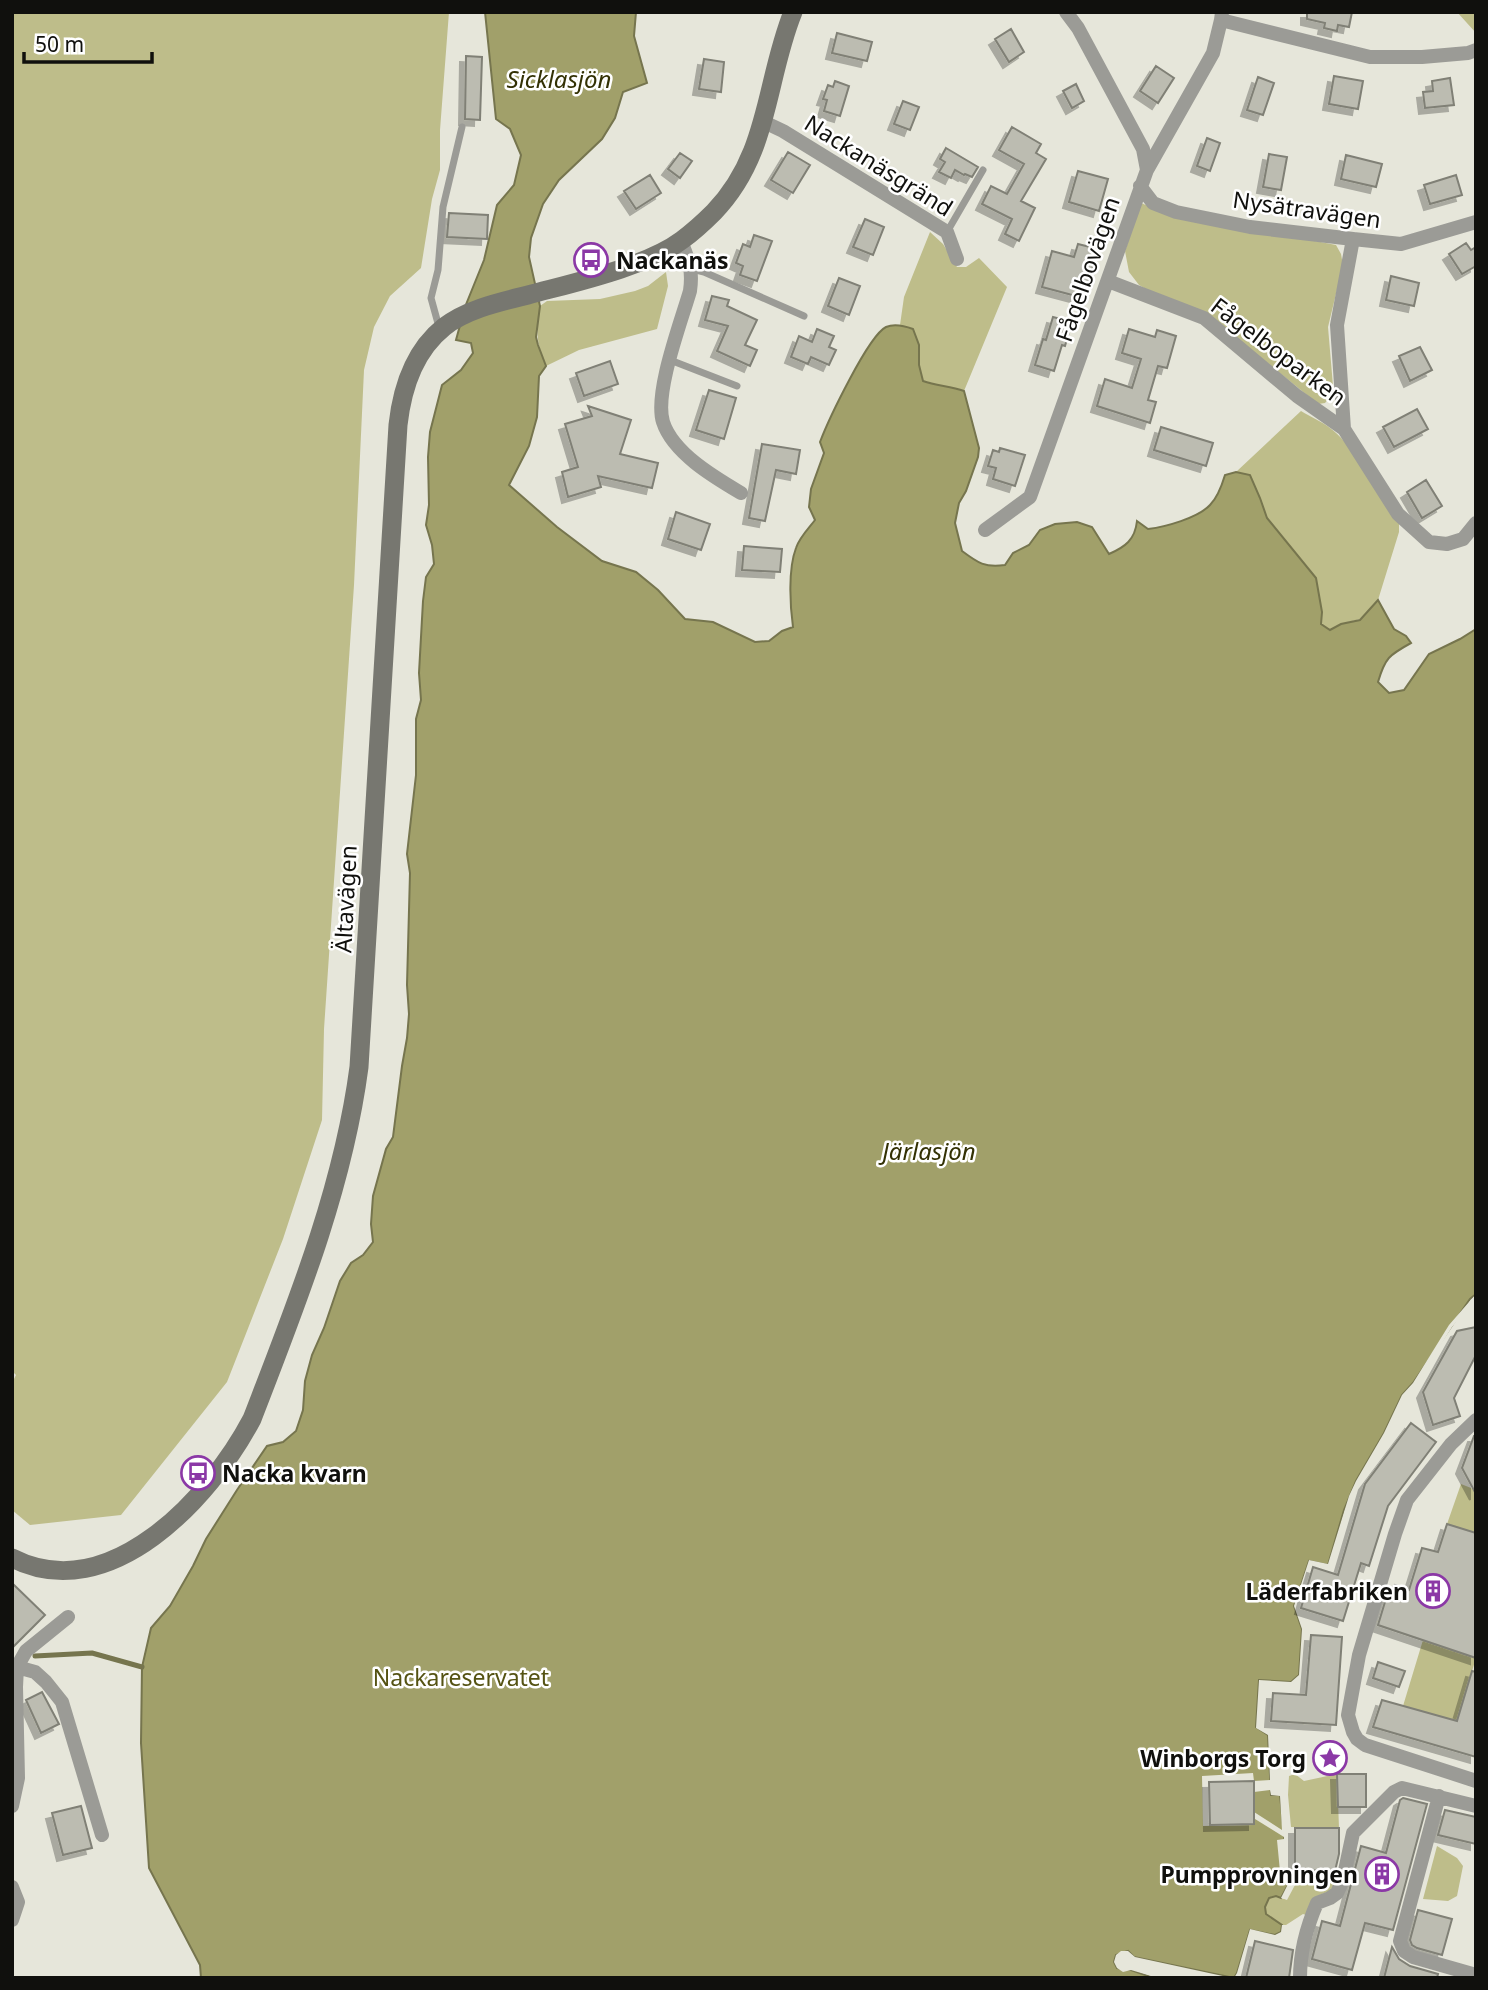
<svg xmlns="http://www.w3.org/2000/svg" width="1488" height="1990" font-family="'Noto Sans',sans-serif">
	<defs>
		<filter id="shadow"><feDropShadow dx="-6" dy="6" stdDeviation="0" flood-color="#0004"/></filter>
	</defs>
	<rect width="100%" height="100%" fill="#e6e6da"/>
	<path fill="#bebd8a" d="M12,12H449L440,130V170L432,199L421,268L390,296L374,327L364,370L354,585L324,1029L322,1120L283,1239L227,1382L121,1515L30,1525L12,1510V1383L16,1375L12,1371Z
		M1457,12H1476V33Z
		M1141,203L1160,211L1336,245L1341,254L1343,265L1328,327L1333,386L1331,396L1325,403L1318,404L1206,313L1158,296L1139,285L1129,272L1125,251Z
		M930,232L943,244L957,267H966L979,258L1007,287L964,391C950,386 937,386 923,381L919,365V345L913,329L900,325L904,297Z
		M666,272L668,286L657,329L579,350L546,366C536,341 536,333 540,306L547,301L600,299L635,291L648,286Z
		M1301,411C1311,417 1321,421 1330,428C1353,444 1382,496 1399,521V532L1378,600L1360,619L1341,624L1329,630L1321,624L1322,612L1308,567L1281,538L1267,518L1260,498L1250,476L1236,472Z
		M1461,1484L1476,1490V1533L1447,1524Z
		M1423,1640L1476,1658L1457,1721L1403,1706Z
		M1295,1774L1304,1781L1337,1774L1339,1828L1291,1827L1288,1795L1289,1776Z
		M1437,1846L1457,1858L1463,1866L1457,1896L1448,1901L1423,1899Z
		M1295,1870L1339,1871V1877L1330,1892C1317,1893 1309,1902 1306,1915L1303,1914L1286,1925H1282L1266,1914L1265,1907L1269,1898L1276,1896L1287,1900L1295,1885Z"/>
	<path fill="#a1a06a" stroke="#76754e" stroke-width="2" d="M485,12H636L634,36L647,83L623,92L615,118L602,139L559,180L543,204L531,238L529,257L540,306L536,337L538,345L546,366L539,376L537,417L529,446L509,485L557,527L602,561L636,572L658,590L685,619L713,622L755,642L769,641L782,631L793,627C790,606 788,569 796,548C799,538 809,528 815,520L809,507L811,489L824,453L820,442C828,421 868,336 886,327C895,323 905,326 913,329L919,345V365L923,381C937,386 950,386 964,391L979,448L978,457L966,491L959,503L955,523L962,551C978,563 985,568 1005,565L1013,553L1029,545L1040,530L1055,524L1077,522L1092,527L1109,554C1125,547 1135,540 1137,521L1148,529C1165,527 1198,518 1210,505C1218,497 1222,485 1225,475L1236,472L1250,475L1260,498L1267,518L1316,578L1322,612L1321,624L1330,630L1341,624L1360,620L1378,600L1394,629L1406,636L1411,643C1389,655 1385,658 1378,682L1389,693L1404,690L1429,654L1460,639L1476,629V1294L1470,1299L1413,1383L1402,1395L1384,1433L1356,1481L1344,1510L1328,1565L1309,1561L1294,1606L1302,1629L1299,1675L1291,1682L1259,1680L1256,1727L1268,1735L1271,1795H1280L1289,1883L1281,1898L1276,1896L1269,1898L1265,1907L1266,1914L1282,1925L1281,1932L1275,1935L1250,1930L1237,1973L1234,1978L1134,1957L1128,1951L1116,1955L1114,1962L1117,1968L1131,1970L1154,1978H201L200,1965L149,1868L141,1743L142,1667L151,1628L170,1606L193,1566L206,1539L237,1490L267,1446L283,1442L296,1431L303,1410L305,1381L312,1355L324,1328L340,1281L351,1263L363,1255L373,1242L371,1224L373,1196L386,1149L393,1137L402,1066L407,1038L409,1014L407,985L410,873L407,854L416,775V719L421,700L419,673L423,601L426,577L434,564L432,545L426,525L429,505L428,457L430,432L442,385L461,370L473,353L471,343L456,340L465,307L484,260L497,205L514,185L521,155L510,129L496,119Z"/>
	<path fill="#e6e6da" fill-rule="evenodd" d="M1476,1294V1299L1452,1327L1416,1385L1405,1397L1387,1435L1359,1482L1347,1511L1331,1567L1327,1568L1311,1565L1298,1606L1306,1629L1302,1677L1291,1686L1262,1684L1260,1726L1271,1734L1274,1792H1281L1283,1795L1292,1883L1284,1899L1281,1898L1289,1882H1281L1277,1840L1284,1839V1837L1255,1819L1254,1825L1203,1826L1202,1776L1253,1773L1254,1781L1270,1780L1268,1735L1256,1728L1259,1680L1291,1682L1299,1675L1302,1629L1294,1606L1309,1560L1328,1564L1349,1496L1356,1481L1384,1433L1402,1395L1413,1383L1449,1325ZM1270,1790L1271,1795L1280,1796L1282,1830L1254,1812V1792Z
		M1282,1925H1286L1284,1934L1275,1939L1252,1933L1241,1975L1238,1978H1234L1237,1973L1250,1929L1275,1935L1281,1932Z
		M1121,1951H1128L1135,1957L1232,1978H1215L1134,1961L1125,1954L1121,1956L1118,1960V1964L1121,1967H1131L1156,1975L1158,1978L1131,1970L1123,1972L1117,1968L1114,1962L1116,1955Z"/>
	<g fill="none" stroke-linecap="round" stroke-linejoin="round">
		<path stroke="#76754e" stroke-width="5" d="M35,1656L92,1653L142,1667"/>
	</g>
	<path fill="#bcbcb1" stroke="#808076" stroke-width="2" filter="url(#shadow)" d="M1307,12H1352L1349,27L1338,25L1337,31L1324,28L1325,23L1307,19Z
		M1011,29L1024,52L1009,62L995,39Z
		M837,33L872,42L867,61L832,53Z
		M466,56L482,57L480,120L465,119Z
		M704,59L724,62L721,92L699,89Z
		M1156,66L1174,78L1158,103L1140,91Z
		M1334,76L1363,81L1358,109L1329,104Z
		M1258,77L1274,83L1263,115L1247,110Z
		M1450,78L1454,105L1425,108L1423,92L1433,91L1432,81Z
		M835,81L849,86L840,116L824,111L827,100L823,99L828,85L833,87Z
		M1076,84L1084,101L1072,108L1063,91Z
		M903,101L919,107L910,130L894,124Z
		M1012,127L1041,144L1036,153L1046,159L1021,201L1035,208L1019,241L1005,234L1012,219L982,204L991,186L1007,194L1024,164L999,150Z
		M1207,138L1220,143L1210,171L1197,166Z
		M946,148L978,167L972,177L965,174L964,175L955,170L951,178L939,172L945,162L940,159Z
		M788,152L810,165L793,193L771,180Z
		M680,153L692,161L680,178L668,169Z
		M1269,154L1287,157L1281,190L1263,187Z
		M1346,155L1382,164L1376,187L1341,179Z
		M1078,171L1108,179L1099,211L1069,202Z
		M650,175L661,193L636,209L624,191Z
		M1456,175L1462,195L1430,204L1424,185Z
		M449,213L488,215L487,239L447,237Z
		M865,219L884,227L873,255L853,247Z
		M754,235L772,241L757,281L740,275L743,266L736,263L743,244L750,247Z
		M1466,243L1471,250L1476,247V266L1462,274L1449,254Z
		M1078,244L1098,249L1088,284L1080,282L1076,296L1042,287L1052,251L1074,257Z
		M1391,276L1419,283L1414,306L1386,300Z
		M839,278L860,286L849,315L828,306Z
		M712,296L729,300L727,306L757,320L745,345L757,350L750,366L717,351L728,326L705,320Z
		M1053,317L1072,322L1065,346L1062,345L1054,371L1035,365L1043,339L1046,340Z
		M817,329L834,336L829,347L836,350L829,365L811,357L808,364L791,357L799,336L812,342Z
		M1129,329L1155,337L1157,330L1176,336L1167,368L1158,366L1148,400L1156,402L1150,423L1097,406L1105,379L1132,388L1141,359L1122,353Z
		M1420,347L1432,370L1410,381L1399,356Z
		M610,361L618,384L584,396L576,373Z
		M709,390L736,398L724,439L696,430Z
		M588,406L631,420L620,454L658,463L652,488L598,476L601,487L568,497L562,472L578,467L565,424L592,416Z
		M1417,409L1428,429L1394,447L1383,427Z
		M1161,427L1213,443L1206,466L1154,450Z
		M762,444L800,450L796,474L776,470L765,521L749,518Z
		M1000,448L1025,455L1015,486L993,479L996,468L988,466L993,450L999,452Z
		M1426,480L1442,506L1422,518L1407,492Z
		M676,512L710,524L701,550L668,539Z
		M744,546L782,549L780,572L742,570Z
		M1476,1327V1355L1454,1398L1460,1416L1433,1425L1423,1392L1457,1331Z
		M1411,1423L1436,1442L1388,1506L1369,1566L1361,1563L1343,1621L1301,1608L1313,1567L1338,1575L1365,1484Z
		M1474,1436H1476V1494L1462,1468Z
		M1447,1524L1476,1533V1658L1378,1625L1388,1592L1395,1585L1409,1590L1422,1548L1438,1552Z
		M12,1583L45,1615L12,1648Z
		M1311,1635L1342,1637L1336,1725L1271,1721L1273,1693L1306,1695Z
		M1378,1662L1405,1671L1399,1687L1373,1678Z
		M1472,1671L1476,1672V1757L1373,1727L1382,1700L1457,1721Z
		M42,1692L59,1724L41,1733L26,1700Z
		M1337,1774H1366V1807H1338Z
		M1254,1781V1824L1210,1825L1209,1782Z
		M1403,1798L1427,1804L1393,1930L1365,1923L1352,1970L1312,1959L1322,1921L1340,1926L1361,1846L1386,1853L1400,1800Z
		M81,1806L92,1848L63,1855L52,1813Z
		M1445,1810L1476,1817V1844L1438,1835Z
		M1295,1828H1339V1854L1335,1871L1295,1870Z
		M1418,1910L1452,1919L1442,1955L1417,1948L1412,1945L1410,1940Z
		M1255,1941L1293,1950L1289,1978H1246Z
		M1392,1947L1399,1959L1410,1966L1438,1974L1437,1978H1384Z"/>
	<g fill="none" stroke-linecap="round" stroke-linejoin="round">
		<path stroke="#9b9b96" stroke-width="7" d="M947,232L983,170
			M692,269L704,272L804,316
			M439,327L431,298L438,270L443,207L462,127
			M670,360L737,386"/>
		<path stroke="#9b9b96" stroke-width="14" d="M1066,12L1078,28L1143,149L1147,170
			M1221,20L1370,57H1422L1468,53L1476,50
			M764,122L783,131L947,232L957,259
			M1140,186L1153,203L1176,212L1250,227L1353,239L1401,244L1476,222
			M681,241C689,261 693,270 690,291C681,322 654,393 663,422C673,453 714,477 741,493
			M1108,281L1204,318L1297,396L1344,429L1337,325L1353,239
			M1344,429L1398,514L1429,542L1447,544L1463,539L1476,523
			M985,530L1030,497L1147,170L1213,53L1221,20L1222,12
			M1476,1420L1451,1444L1407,1500L1395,1534L1359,1655L1348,1715L1353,1732L1357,1739L1365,1745L1476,1781
			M17,1667L35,1672L46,1682L62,1702L102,1835
			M1439,1796L1400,1941L1404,1951L1413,1957L1476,1975
			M12,1806L18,1778L16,1687L17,1667L26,1651L68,1617
			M12,1887L18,1902L12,1920
			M1300,1978C1300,1953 1307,1926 1317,1903L1330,1898L1337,1893L1343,1880L1353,1833L1394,1792L1402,1788L1476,1806"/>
		<path stroke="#777770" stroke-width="19" d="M12,1558C110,1608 211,1497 252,1419C296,1305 343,1189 359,1067L398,425C402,389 414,351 444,327C467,309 500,302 528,295C572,283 646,267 682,240C693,232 704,222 714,212C770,154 765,81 793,12"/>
	</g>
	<defs>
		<g id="bus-ring" transform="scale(1.75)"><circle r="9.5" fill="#fff" stroke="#8b38a6" stroke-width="1.5"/><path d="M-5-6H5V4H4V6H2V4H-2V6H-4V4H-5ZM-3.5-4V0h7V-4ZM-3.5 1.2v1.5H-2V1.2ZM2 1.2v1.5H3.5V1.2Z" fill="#8b38a6"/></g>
		<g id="building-ring" transform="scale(1.75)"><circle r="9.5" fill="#fff" stroke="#8b38a6" stroke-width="1.5"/><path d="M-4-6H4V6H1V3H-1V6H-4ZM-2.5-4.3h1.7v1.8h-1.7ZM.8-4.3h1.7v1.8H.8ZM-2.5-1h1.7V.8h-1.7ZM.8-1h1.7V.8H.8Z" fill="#8b38a6"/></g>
		<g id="sight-ring" transform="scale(1.75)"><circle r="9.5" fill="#fff" stroke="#8b38a6" stroke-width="1.5"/><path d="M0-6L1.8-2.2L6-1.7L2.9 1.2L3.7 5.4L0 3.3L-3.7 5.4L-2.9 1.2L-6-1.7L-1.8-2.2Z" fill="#8b38a6"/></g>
	</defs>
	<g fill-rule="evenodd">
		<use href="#bus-ring" x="591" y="260"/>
		<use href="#bus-ring" x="198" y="1473"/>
		<use href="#building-ring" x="1433" y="1591"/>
		<use href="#sight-ring" x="1330" y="1758"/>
		<use href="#building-ring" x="1382" y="1874"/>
	</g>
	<g text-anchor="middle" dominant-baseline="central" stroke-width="5" stroke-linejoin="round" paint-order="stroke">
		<g font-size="23" fill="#10100d" stroke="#fff">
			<text transform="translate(879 165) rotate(32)">Nackanäsgränd</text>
			<text transform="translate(1307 209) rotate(8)">Nysätravägen</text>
			<text transform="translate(1087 269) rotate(-71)">Fågelbovägen</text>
			<text transform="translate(1279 351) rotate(37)">Fågelboparken</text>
			<text transform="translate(345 899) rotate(-87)">Ältavägen</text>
		</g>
		<g font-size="23" font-weight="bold" fill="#10100d" stroke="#fff" text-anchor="end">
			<text x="616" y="260" text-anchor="start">Nackanäs</text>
			<text x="222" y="1473" text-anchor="start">Nacka kvarn</text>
			<text x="1408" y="1591">Läderfabriken</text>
			<text x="1306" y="1758">Winborgs Torg</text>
			<text x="1358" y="1874">Pumpprovningen</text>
		</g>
		<g font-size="23" fill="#555313" stroke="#fff">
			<text x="461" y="1677">Nackareservatet</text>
		</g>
		<g font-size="24" font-style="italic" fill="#333104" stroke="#fff">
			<text x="559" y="78">Sicklasjön</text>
			<text x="929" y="1150">Järlasjön</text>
		</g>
	</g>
	<rect width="1488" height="1990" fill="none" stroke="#10100d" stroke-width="28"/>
	<path d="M24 52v10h128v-10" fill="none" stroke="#10100d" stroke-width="3.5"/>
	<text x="35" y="52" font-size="21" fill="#10100d" stroke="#ffffff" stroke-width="5" paint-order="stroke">50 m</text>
</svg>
